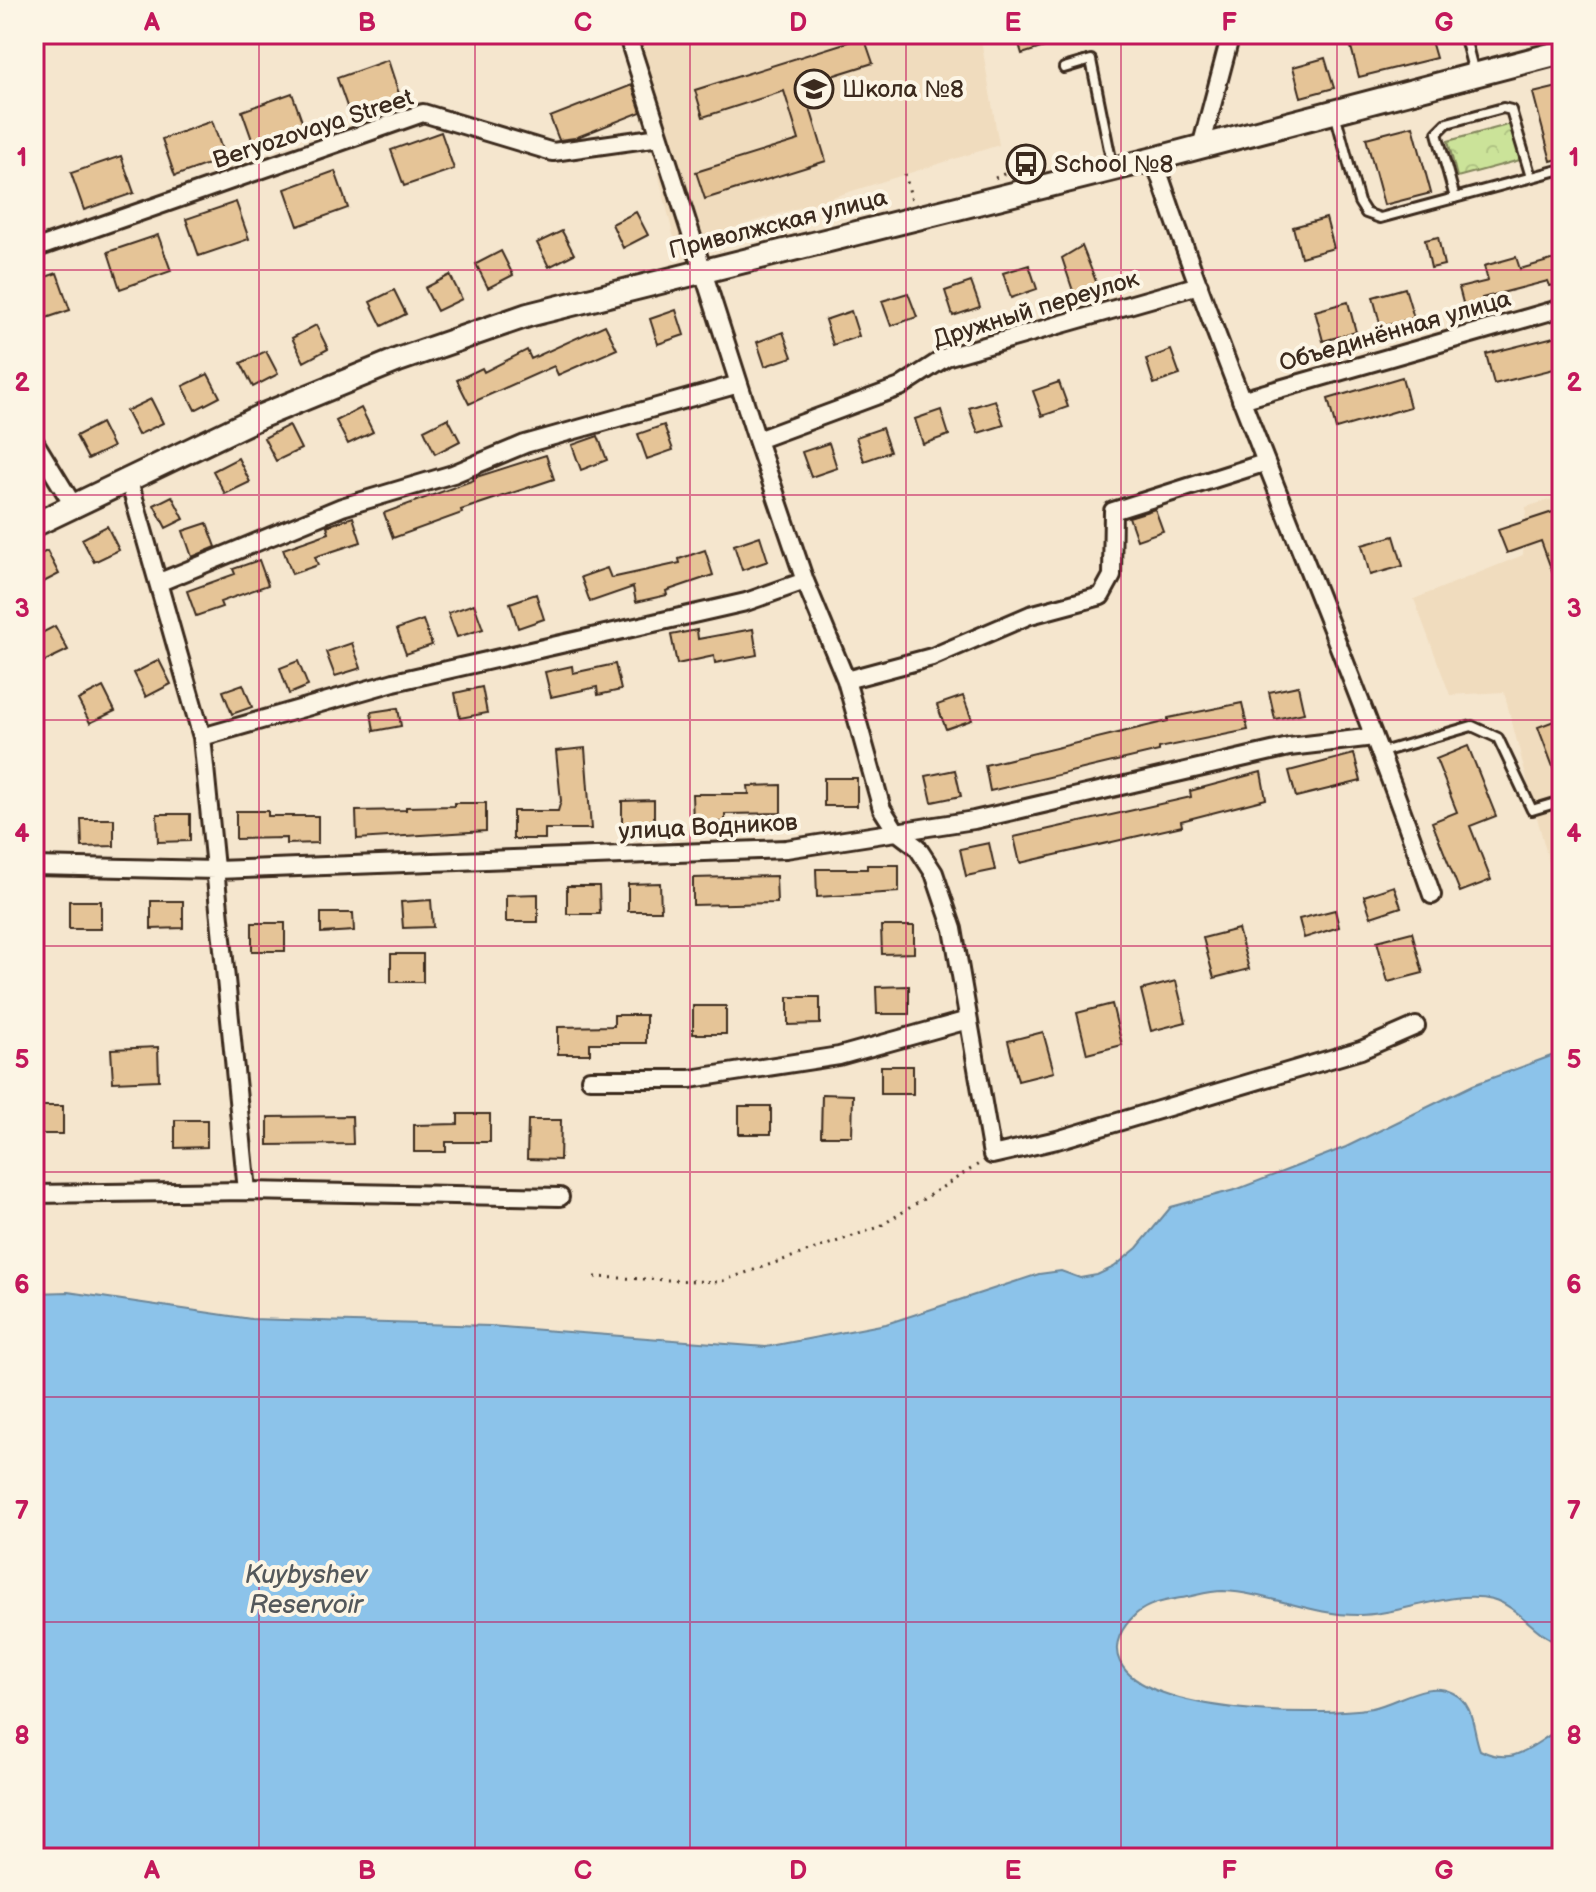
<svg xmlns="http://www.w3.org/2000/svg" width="1596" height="1892" font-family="'Balsamiq Sans',sans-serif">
	<defs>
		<pattern id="forest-crowns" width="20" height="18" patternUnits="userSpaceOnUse" patternTransform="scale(2)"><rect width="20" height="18" fill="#cbe399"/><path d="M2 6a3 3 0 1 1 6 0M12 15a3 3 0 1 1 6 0" fill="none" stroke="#afc383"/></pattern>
	</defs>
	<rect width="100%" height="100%" fill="#f5e6ce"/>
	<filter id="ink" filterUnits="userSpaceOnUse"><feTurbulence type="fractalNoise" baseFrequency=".0125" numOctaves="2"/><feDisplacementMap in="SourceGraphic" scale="16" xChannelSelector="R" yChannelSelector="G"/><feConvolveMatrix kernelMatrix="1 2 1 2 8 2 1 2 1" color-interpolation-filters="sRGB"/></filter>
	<g filter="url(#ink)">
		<path fill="#f0dcbe" d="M624,34H980L999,145L676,246Z
			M1562,496V896L1558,897L1504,692L1450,695L1414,599L1523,555L1526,507Z"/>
		<path fill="url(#forest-crowns)" stroke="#83865c" stroke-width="2" d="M1511,124L1520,160L1457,177L1448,141Z"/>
		<path fill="#8cc3ea" stroke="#6c8698" stroke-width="2" d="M1562,1052V1644C1534,1635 1520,1607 1492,1599C1453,1589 1400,1615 1360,1615C1314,1616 1268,1593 1223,1591C1209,1591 1194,1596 1181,1598C1165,1601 1149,1603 1136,1614C1123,1626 1111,1644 1120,1662C1145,1715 1320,1717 1372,1708C1398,1703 1427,1679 1453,1693C1475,1704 1472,1729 1480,1750C1516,1768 1531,1744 1562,1728V1858H34V1293L68,1292L251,1319L490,1326L766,1347L886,1324L1039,1274L1061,1271L1080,1278L1097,1275L1114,1267L1137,1248L1171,1207L1238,1189L1346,1147L1473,1085Z"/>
		<path fill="#e5c497" stroke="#3b2a1e" stroke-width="2" d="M1016,34H1075L1076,37L1022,54Z
			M1406,34H1429L1436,58L1359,77L1351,47Z
			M864,37L873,63L803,85L826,161L705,199L696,172L799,140L784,91L703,117L695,90Z
			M1325,58L1334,88L1301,97L1293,67Z
			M388,60L400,97L350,115L337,78Z
			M632,85L641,112L575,138L559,140L550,117Z
			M1562,86V158L1551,161L1533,93Z
			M292,93L305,130L255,148L242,111Z
			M212,121L225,158L175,176L162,139Z
			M1413,126L1431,193L1384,205L1366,138Z
			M441,132L454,169L404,186L391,150Z
			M121,156L134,193L84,210L71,173Z
			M335,171L348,208L298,226L285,189Z
			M236,202L249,239L199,256L186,219Z
			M636,212L648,235L623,248L612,224Z
			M1326,218L1334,248L1301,257L1293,227Z
			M562,231L574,254L549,267L537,243Z
			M158,235L171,271L120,289L108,252Z
			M1438,237L1444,265L1431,268L1425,240Z
			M1082,246L1101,294L1087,298L1086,293L1075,297L1062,258Z
			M501,251L513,275L488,288L476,264Z
			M1516,257L1520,269L1562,257V283L1550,286L1548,281L1482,298L1484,309L1466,314L1459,288L1488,281L1484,266Z
			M1029,265L1037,289L1011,298L1003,273Z
			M57,273L70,310L34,322V281Z
			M450,275L462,299L437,311L425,288Z
			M971,282L980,307L953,316L945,291Z
			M1405,288L1414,318L1381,327L1373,297Z
			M394,290L406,314L382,326L370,302Z
			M908,293L917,317L891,326L882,301Z
			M1348,302L1356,332L1323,341L1315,311Z
			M676,310L684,335L658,344L650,319Z
			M851,311L859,336L833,345L825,320Z
			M316,325L328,349L304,362L292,338Z
			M605,325L617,349L558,375L554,366L469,404L457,380L482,368L484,372L527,350L531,359Z
			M783,332L792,357L765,366L757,342Z
			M1562,335V367L1494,384L1486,354Z
			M1171,350L1180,375L1154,384L1146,359Z
			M266,351L278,374L253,387L241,363Z
			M208,374L220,397L195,410L183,386Z
			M1402,377L1410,407L1336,429L1328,399Z
			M1059,382L1068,407L1042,416L1033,391Z
			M151,399L163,423L138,435L126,411Z
			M995,400L1004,425L978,433L969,408Z
			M361,408L373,432L348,444L336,421Z
			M941,410L949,435L923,444L915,419Z
			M448,418L460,441L435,454L424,430Z
			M101,423L113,447L88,459L76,436Z
			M289,425L301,449L276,461L264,438Z
			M664,425L673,450L647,459L638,434Z
			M882,428L890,452L864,461L856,437Z
			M598,436L607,460L581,470L572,445Z
			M829,443L837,468L811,477L802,452Z
			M546,455L554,479L461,510L462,513L393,538L384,513L474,480L473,478Z
			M238,458L250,482L225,494L213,471Z
			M172,496L184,519L166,528L154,505Z
			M1155,509L1163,531L1137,540L1129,517Z
			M1562,509V593H1560L1541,541L1507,553L1498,530Z
			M353,517L361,542L315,557L318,565L292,574L283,549L329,533L327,526Z
			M207,523L216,547L192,557L183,531Z
			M107,526L119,550L94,562L82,539Z
			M760,536L768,561L742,570L734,545Z
			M1394,536L1403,566L1370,575L1362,545Z
			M705,550L713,575L666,591L667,595L636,602L633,587L590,602L581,577L607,568L611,578L680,563L679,559Z
			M47,551L59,574L34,587V557Z
			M259,560L268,585L220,602L222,607L196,616L187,591L235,574L233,569Z
			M536,594L544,619L518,628L510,603Z
			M474,604L483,629L457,637L448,613Z
			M423,620L432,645L406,654L397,629Z
			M55,626L68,650L43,662L34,637Z
			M753,629L757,655L715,663L714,656L677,664L671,635L697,630L698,639Z
			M352,643L361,668L335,676L326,652Z
			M159,660L171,684L146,697L134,673Z
			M298,661L308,686L289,694L280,668Z
			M615,664L621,690L598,695L597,687L551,697L545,672L572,666L573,673Z
			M243,684L252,707L232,714L223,691Z
			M1298,686L1304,713L1275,719L1269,692Z
			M103,687L115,711L90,723L78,700Z
			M482,687L487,713L460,718L455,693Z
			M963,696L972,720L946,729L937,705Z
			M1242,703L1248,730L1159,748V751L990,791L985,765L1168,721V718Z
			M398,708L401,726L374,731L371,712Z
			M1562,718V788H1561L1538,727Z
			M1468,746L1496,816L1470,826L1491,880L1460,892L1432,822L1457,812L1436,759Z
			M585,748L591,829H545V839H513V811H558L561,801L556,751Z
			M1354,754L1361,781L1296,797L1289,771Z
			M955,770L961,796L932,802L926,776Z
			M1261,772L1266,799L1181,821L1182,826L1020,863L1014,837L1191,797L1190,791Z
			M824,778H857V806H824Z
			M781,785V813L725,814V822H693L692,794H749L748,786Z
			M654,800V828H622V801Z
			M454,803H486V831L357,839L356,811L406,810V807L454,806Z
			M236,811H268V816H318V843L286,844V838L236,839Z
			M157,814H190V841L158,842Z
			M81,819H114V846L82,847Z
			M989,843L995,870L966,876L960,849Z
			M867,865H899V892L817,897L816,869H867Z
			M776,876L777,903L693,905V878Z
			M660,883L661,911H628V884Z
			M567,886H599L600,914H567Z
			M1394,886L1401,907L1371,917L1364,896Z
			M538,894V922H506V895Z
			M431,900L433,927L403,928L401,902Z
			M69,901H101V929H69Z
			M151,901H183V928L151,929Z
			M1335,910L1339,927L1304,938L1299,919Z
			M321,913H353L354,931L321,933Z
			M252,923H285V951H252Z
			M881,926H914V953L882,954Z
			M1238,929L1249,969L1214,978L1203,938Z
			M1412,932L1423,973L1388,982L1377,941Z
			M391,954H423V982H391Z
			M1176,981L1186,1022L1151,1031L1141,990Z
			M909,986V1014H877L876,987Z
			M788,997H820V1024L788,1025Z
			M1112,1004L1122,1045L1087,1054L1077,1013Z
			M693,1006H726V1034H693Z
			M614,1015H646V1043H590V1054H558V1027L614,1026Z
			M1043,1032L1054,1072L1018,1081L1008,1041Z
			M158,1047L159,1080L113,1082L111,1049Z
			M881,1066H913V1094H881Z
			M822,1094L853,1095L852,1136H821Z
			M34,1106H63V1134H34Z
			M739,1106H771V1134H739Z
			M458,1114H490V1142H446V1152H414V1125L458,1124Z
			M352,1116L353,1144L268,1145V1117Z
			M175,1120H207V1147L175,1148Z
			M528,1120H561L560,1160L527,1159Z"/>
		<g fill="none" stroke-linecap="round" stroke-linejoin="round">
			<g stroke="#3b2a1e" stroke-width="14">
				<path id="lane" d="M1464,34L1474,73
					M1064,68L1091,60L1113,169
					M1335,113L1359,202L1366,213L1380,218L1562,169
					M1455,198L1437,133L1447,123L1503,108L1511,110L1531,177
					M1382,752L1472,726L1498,738L1532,810L1562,801"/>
			</g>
			<g stroke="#3b2a1e" stroke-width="22">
				<path id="street" d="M627,34L757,440L805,581L846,680L882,809L896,831L917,847L934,873L953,929L992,1155L1057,1140L1361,1050L1416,1026
					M1201,147L1231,34
					M1154,159C1237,408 1346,648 1432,895
					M34,249L423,113L553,152L660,137
					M1241,400L1562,308
					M757,440L900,387L946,357L1199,285
					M34,441L73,505
					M129,481L202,737L247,1191
					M160,582L342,507L453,474L525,444L739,384
					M846,680L932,657L1030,615L1101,596L1112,576L1113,511L1264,463
					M202,737L394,682L746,602L805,581
					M34,866L216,870L786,849L974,820L1289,747L1374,737
					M590,1079H690L839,1056L968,1020
					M34,1194L247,1191L560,1197"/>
			</g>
			<g stroke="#3b2a1e" stroke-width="28">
				<path id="secondary" d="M34,525L259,417L398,360L528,315L1154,159L1562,52"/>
			</g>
			<path stroke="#3b2a1e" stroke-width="3" stroke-dasharray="2 6" stroke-linecap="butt" d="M905,174L912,201
				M995,178L1026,164
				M595,1277L719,1282L879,1227L979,1164"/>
			<use href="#lane" stroke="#fcf5e5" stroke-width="8"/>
			<use href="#street" stroke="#fcf5e5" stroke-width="16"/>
			<use href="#secondary" stroke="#fcf5e5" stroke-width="22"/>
		</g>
	</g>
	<path fill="none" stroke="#c2185b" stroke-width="2" stroke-opacity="0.55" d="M259,34V1858M475,34V1858M690,34V1858M906,34V1858M1121,34V1858M1337,34V1858M34,270H1562M34,495H1562M34,720H1562M34,946H1562M34,1172H1562M34,1397H1562M34,1622H1562"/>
	<defs>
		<g id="school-ring" transform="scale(2)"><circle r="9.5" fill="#fcf5e5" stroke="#3b2a1e" stroke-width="1.5"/><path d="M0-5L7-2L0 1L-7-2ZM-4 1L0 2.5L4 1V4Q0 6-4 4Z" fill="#3b2a1e"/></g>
		<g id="bus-ring" transform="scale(2)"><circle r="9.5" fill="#fcf5e5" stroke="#3b2a1e" stroke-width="1.5"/><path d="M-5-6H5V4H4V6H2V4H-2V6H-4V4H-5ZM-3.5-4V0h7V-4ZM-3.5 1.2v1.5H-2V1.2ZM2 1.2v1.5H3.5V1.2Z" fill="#3b2a1e"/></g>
	</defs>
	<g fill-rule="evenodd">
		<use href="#school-ring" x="814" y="89"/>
		<use href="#bus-ring" x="1026" y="164"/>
	</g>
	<g text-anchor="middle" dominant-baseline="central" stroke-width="8" stroke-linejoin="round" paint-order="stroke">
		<g font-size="24" fill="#3b2a1e" stroke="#fcf5e5" text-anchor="start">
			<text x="842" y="89">Школа №8</text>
			<text x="1054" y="164">School №8</text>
		</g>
		<g font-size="24" fill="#3b2a1e" stroke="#fcf5e5">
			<text transform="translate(313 129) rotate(-18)">Beryozovaya Street</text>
			<text transform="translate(778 224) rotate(-14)">Приволжская улица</text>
			<text transform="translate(1036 309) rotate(-17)">Дружный переулок</text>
			<text transform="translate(1395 331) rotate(-16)">Объединённая улица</text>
			<text transform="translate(708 827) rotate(-3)">улица Водников</text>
		</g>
		<g font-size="26" font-style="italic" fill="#53585b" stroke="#fcf5e5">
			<text x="306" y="1575">Kuybyshev<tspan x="306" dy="30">Reservoir</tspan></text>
		</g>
	</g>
	<rect width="1596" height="1892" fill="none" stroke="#fcf5e5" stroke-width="88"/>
	<rect x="44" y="44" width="1508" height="1804" fill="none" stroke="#c2185b" stroke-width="3"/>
	<g font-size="26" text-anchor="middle" font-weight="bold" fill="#c2185b">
		<text x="152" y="31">A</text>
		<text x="367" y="31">B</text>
		<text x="583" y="31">C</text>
		<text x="798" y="31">D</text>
		<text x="1013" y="31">E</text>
		<text x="1229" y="31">F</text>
		<text x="1444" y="31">G</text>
		<text x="22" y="166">1</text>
		<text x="1574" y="166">1</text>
		<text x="22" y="391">2</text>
		<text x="1574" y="391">2</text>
		<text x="22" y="617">3</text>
		<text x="1574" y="617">3</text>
		<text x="22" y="842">4</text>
		<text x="1574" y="842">4</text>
		<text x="22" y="1068">5</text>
		<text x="1574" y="1068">5</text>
		<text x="22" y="1293">6</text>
		<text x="1574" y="1293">6</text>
		<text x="22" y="1519">7</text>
		<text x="1574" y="1519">7</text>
		<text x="22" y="1744">8</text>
		<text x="1574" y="1744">8</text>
		<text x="152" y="1879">A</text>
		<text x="367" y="1879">B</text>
		<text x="583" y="1879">C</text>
		<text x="798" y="1879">D</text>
		<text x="1013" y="1879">E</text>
		<text x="1229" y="1879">F</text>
		<text x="1444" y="1879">G</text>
	</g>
</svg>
